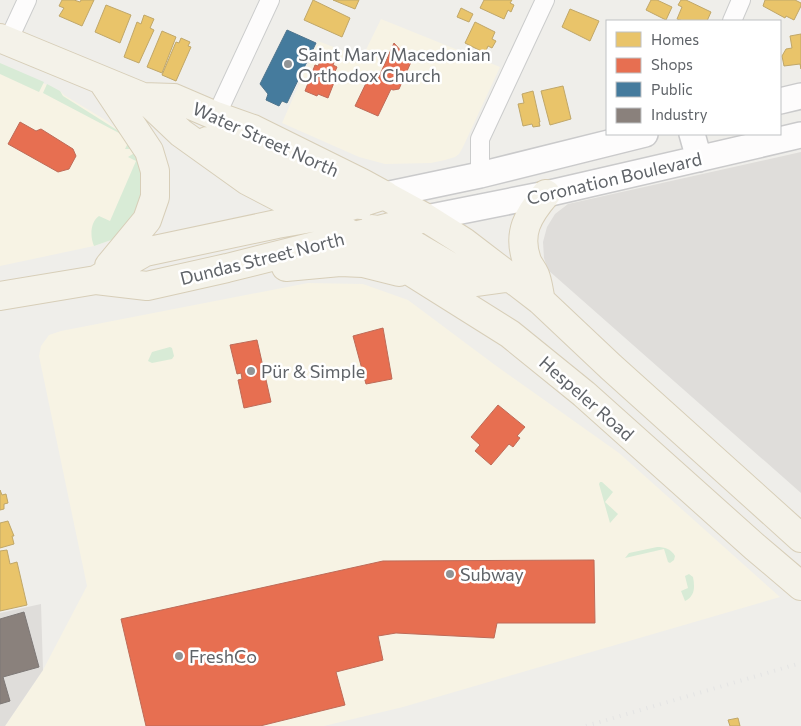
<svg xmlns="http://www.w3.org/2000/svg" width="801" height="726" font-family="Commissioner,sans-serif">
	<rect width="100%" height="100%" fill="#efeeea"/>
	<path fill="#f7f3e4" d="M381,19L500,67L463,147L459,154L455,157L445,160L431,163L385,164L359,157L282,123L318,41L362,58Z
		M0,63L60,91L64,95L107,121L126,137L143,167L114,239L94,246L0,266Z
		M308,283L363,284L408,300L495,365L619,453L780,597L403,707L324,726H5L43,670L87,586L39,356L41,346L49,335L61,331Z"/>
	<path fill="#dfddda" d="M801,152V493L548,270L544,258L543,242L547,227L555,214L568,204Z
		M41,604L43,670L5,726H0V613Z"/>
	<path fill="#d8ebd6" d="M0,63L44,82L39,92L0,74Z
		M47,84L60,91L63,96L117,130L132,146L130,149H125L128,143L119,133L43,93Z
		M136,152L145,180L138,214L114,239L94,246C90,237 90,222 99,216L110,221L136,161L128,157Z
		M170,347L172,348L174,356L172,359L152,363L148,361L152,352Z
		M600,482H602L613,492L605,502L618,514L610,523L599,484Z
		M657,547C665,547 671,549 675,556L674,560L670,563L668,562L664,549L625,558L629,553Z
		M689,574L693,577C695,587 695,596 685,601L681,591L688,588L685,576Z"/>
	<path fill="#e9c46a" stroke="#c0a769" d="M62,0H74L80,2L81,0H94L82,26L59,16L64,8L59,6Z
		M313,0L350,18L342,37L304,20Z
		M333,0H359L355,9Z
		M484,0H512L510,3L514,5L511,12L508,10L504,19L480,8Z
		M651,0H657L672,7L666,20L646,10Z
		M681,0H686L711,12L707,21H683L677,19L682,7L678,5Z
		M765,0H795L801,3V6L794,20L786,16L785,18L763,6Z
		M106,5L131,15L120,43L95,32Z
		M461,8L473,14L469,22L457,17Z
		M570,9L599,21L590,41L562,27Z
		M144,15L154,19L150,28L154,30L139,63L124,57L137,22L141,24Z
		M475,22L495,32L492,39L496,41L492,48L488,46L485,53L465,43Z
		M162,31L176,37L162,73L147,67Z
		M801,34V69L800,64L784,66L782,56L786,49L792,48L790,36Z
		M181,38L190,42L188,46L191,47L176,81L162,75L176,42L179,43Z
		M563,86L571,119L550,125L541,91Z
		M533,91L540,122H539L540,126L533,127L532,124L523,126L518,104L524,103L522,94Z
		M0,490L2,495L6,494L8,503L4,504V509L0,510Z
		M8,521L14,536H12L14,544L0,548V523Z
		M7,550L10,564L17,562L27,605L0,611V551Z
		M738,718L740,726H730L728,720Z"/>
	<path fill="#e76f51" stroke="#be6b58" d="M394,43L411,62L399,89L393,90L391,89L378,116L355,106L370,75L378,79Z
		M329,57L335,60L333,65L337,67L334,74L337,75L328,98L318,94L317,96L305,91L315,65L318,66L321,60L327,62Z
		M20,122L36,131L41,129L73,149L76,156L69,169L58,172L8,144Z
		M383,328L392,379L366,384L353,336Z
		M257,340L271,402L244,408L238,380L242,379L241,373L237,374L230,345Z
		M498,405L525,427L517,436L520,438L513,447L509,444L491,465L475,451L480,445L471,437Z
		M594,560L595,623H497L494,638L396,633L378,636L383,660L336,672L345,705L260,726H146L121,619L383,561Z"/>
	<path fill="#457b9d" stroke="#4d748d" d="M287,30L316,43L287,103L282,101L279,106L266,100L268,94L260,84Z"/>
	<path fill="#8a817c" stroke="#7d7876" d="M24,612L39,667L3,677L10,701L0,704V619Z"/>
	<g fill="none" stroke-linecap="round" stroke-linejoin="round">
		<g stroke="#cbcccc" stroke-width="20">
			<path id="street" d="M732,21L741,0
				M8,41L27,0
				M216,116L270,0
				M480,175V139L545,0"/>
		</g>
		<g stroke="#cacacb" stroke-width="28">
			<path id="secondary" d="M780,101L801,96
				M692,134L699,159
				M385,195L480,175L645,134
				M426,218L546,194L801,135"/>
		</g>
		<g stroke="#d7ceb8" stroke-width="30">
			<path id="primary" d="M0,38L143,97L181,133L248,181L354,236L510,334L584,394L755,547L801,586
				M103,82L149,151L155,171V197L147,220L109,266
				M143,97L174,98L216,116L253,129L362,183L426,218L464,242L541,301L611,367L801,538
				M207,141L248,155L288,177L331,196L360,205
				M372,229L398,237L419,248L477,282L512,277
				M286,267L340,262L363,263L399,272
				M96,280L145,252L277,224L317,217L385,195
				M0,296L96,280L147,286L227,268L426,218
				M541,301C539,293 538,282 535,275C533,270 529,266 527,261C517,233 528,215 546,194"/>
		</g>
		<use href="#street" stroke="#fdfcfc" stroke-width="18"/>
		<use href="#secondary" stroke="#fdfcfc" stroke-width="25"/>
		<use href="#primary" stroke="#f4f2e9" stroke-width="28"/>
		<path stroke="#e4e4e4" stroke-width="4" stroke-dasharray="1 6" stroke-linecap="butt" d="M586,726L801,663"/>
	</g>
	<g fill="#919496" stroke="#fff" stroke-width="2">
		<circle cx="288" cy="64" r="5"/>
		<circle cx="251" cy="371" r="5"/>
		<circle cx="450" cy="574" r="5"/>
		<circle cx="179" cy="656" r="5"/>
	</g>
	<g text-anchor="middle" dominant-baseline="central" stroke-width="5" stroke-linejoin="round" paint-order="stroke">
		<g font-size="18" fill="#5f6368" stroke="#fff" text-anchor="start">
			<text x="298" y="54">Saint Mary Macedonian<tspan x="298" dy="21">Orthodox Church</tspan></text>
			<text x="261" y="371">Pür &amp; Simple</text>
			<text x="460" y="574">Subway</text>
			<text x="189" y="656">FreshCo</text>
		</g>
		<g font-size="18" fill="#5f6368" stroke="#fff">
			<text transform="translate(266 139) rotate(24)">Water Street North</text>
			<text transform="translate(614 178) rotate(-13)">Coronation Boulevard</text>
			<text transform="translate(262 258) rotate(-14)">Dundas Street North</text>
			<text transform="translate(587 398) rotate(41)">Hespeler Road</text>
		</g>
	</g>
	<rect x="606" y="20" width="175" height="115" fill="#ffffff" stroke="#bfc1c3"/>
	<rect x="616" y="32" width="25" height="15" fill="#e9c46a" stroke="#bfc1c3"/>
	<text x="651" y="45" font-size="15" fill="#5f6368">Homes</text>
	<rect x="616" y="58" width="25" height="15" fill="#e76f51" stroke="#bfc1c3"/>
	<text x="651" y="70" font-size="15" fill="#5f6368">Shops</text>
	<rect x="616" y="82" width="25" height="15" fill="#457b9d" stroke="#bfc1c3"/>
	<text x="651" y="95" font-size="15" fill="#5f6368">Public</text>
	<rect x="616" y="108" width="25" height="15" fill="#8a817c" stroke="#bfc1c3"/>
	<text x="651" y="120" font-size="15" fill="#5f6368">Industry</text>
</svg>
